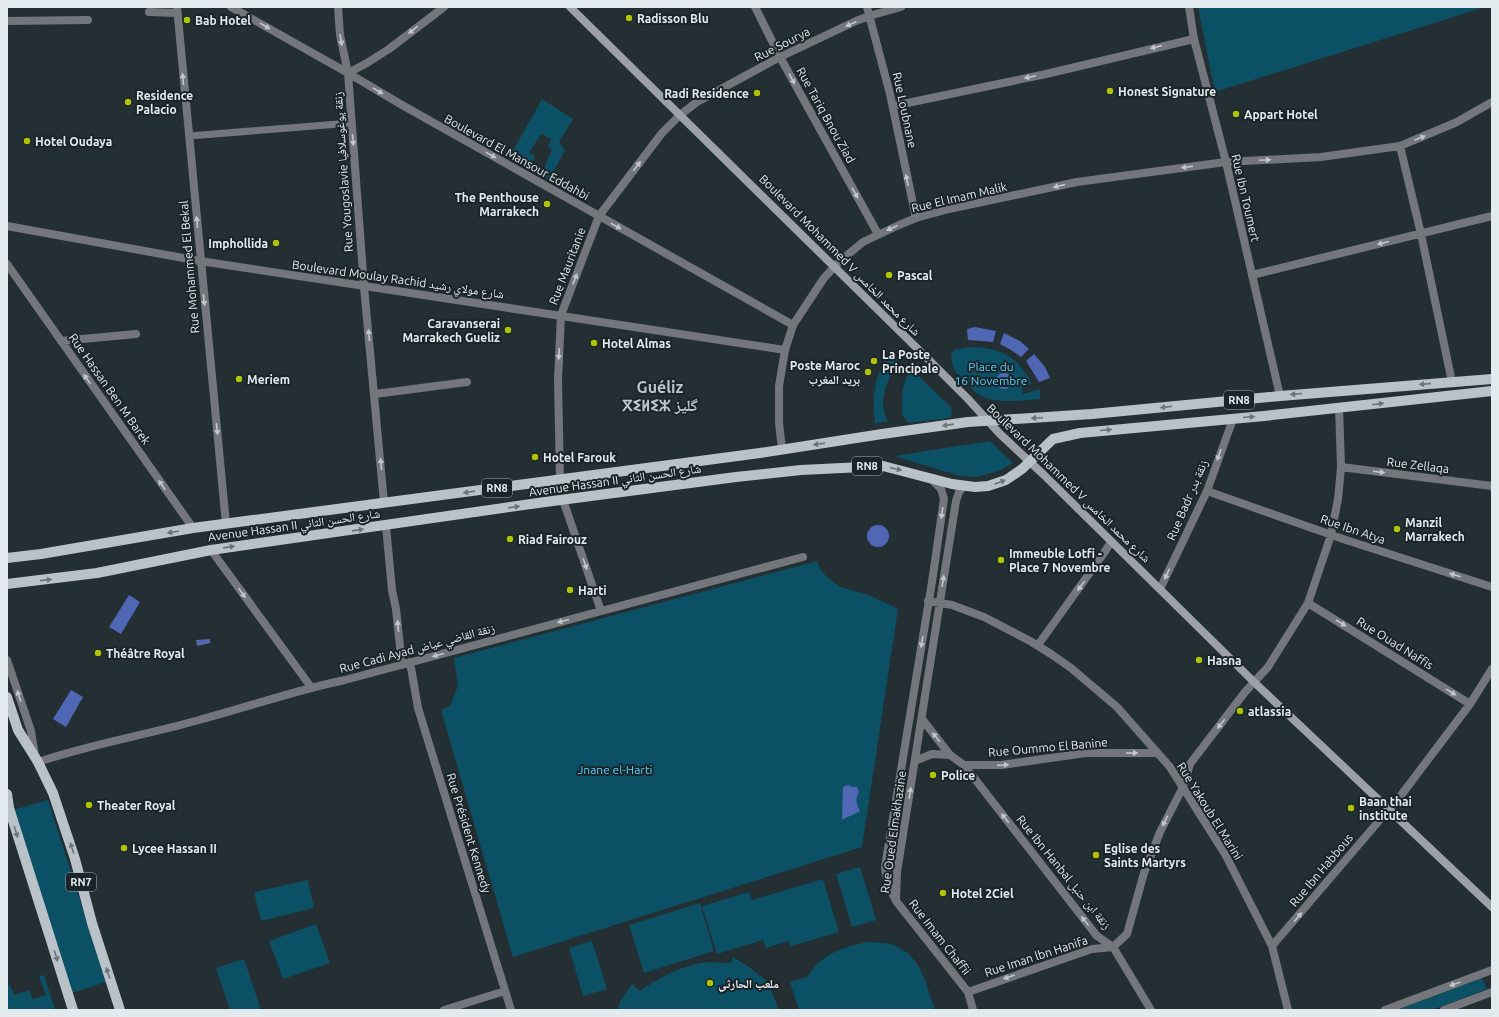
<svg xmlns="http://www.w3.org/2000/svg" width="1499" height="1017" font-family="Ubuntu,'Noto Naskh Arabic','Noto Sans Tifinagh',sans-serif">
	<rect width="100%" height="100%" fill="#242f33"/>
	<path fill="#0b5065" d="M1198,7H1485L1215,92Z
		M542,99L573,119L559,142L565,150L549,180L542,173L552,149L548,146L551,139L541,134L529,153L535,156L530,167L510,156Z
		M969,347C1000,347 1018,356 1032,384L1022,388L1023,394L1040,389V399C1021,400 996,405 978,394C973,391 969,385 965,381C954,371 952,369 951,354L954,350Z
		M891,350L898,359C889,378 876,401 888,421L875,424C872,391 874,378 891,350Z
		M912,370L951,407L952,415L949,418L908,423L902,414V400L903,388L906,378Z
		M990,441L1013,463L999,471L977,477L960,476L894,456Z
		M817,561L820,569L826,576L840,587L869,595L898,609L862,847L513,957L441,710L450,706L458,686L454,658Z
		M48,800L106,982L72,993L13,810Z
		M860,867L876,920L852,927L836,874Z
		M823,879L839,932L791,946L789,941L766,948L763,940L717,954L702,906L749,892L752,900Z
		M308,880L314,908L261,921L254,892Z
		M700,903L714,951L644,973L629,925Z
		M316,924L330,963L283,979L269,941Z
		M592,941L607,989L583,996L569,948Z
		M868,942C876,943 886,942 893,945C922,956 926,984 935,1010H799L790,982L807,977L816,965L830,954L850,946Z
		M733,957L749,967L768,982L779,1010H617L621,1000L632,984L640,991C662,976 682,965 709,962C716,962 724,963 731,963Z
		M244,959L261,1010H230L216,968Z
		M44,975L55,1010H7V986L10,985L14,995L29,990L33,999L46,995L39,976Z
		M1482,978L1487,989L1432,1010H1397Z"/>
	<path fill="#4f67b4" d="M975,327L996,331L993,342L968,340L967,329Z
		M1004,333L1020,341L1029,349L1021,357L1011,350L1000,344Z
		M1034,354L1045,367L1050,378L1039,382L1026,361Z
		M996 381a8 8 0 1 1 16 0a8 8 0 1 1-16 0Z
		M867 536a11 11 0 1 1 22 0a11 11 0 1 1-22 0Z
		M129,595L140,602L121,634L109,627Z
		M210,639V643L197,646L196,640Z
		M71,690L83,697L66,727L53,719Z
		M848,785L852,787H857L859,792C855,799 856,803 860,811C854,815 848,816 842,820L843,787Z"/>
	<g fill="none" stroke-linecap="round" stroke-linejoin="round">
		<path stroke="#73777b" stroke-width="7" d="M189,136L351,123"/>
		<path stroke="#73777b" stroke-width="8" d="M177,7L226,524
			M231,7L348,73L402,105L793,325
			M338,7L340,35L348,73L364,287L384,503
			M755,7L780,57L878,234
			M867,7L890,94L916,218
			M149,12L177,13
			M7,21L88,20
			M348,73L367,63L389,49L444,7
			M893,106L1046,74L1194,39
			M1400,146L1421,234L1452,382
			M1226,162L1321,157L1400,146L1457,122L1492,102
			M7,264L193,528
			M1252,275L1492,216
			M61,341L136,334
			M375,394L467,382
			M1341,467L1492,486
			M560,479L558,380L561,315L599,216L662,133L680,115L697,102L780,57L856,21L869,16L901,7
			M931,479L941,489L944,499L932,582L885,867C886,880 890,889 896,901L968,992L973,1010
			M1207,491L1346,540L1492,587
			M563,500L601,611
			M386,526L392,590L396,609L402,665
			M211,550L311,687
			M1160,589L1207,491L1233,419
			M928,601L952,605L984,617L1030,641L1051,654L1071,668L1117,707L1170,767L1225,854L1272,946L1288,1010
			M1308,603L1470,704
			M1038,645L1104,553L1111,542
			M410,662L418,708L511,1010
			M922,719L950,755L964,765L1097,936L1113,947L1151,1010
			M915,761L932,754L950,755
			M38,762C91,744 146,735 199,720C248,707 296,690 345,680L803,557
			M964,765H1001L1086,753H1157
			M896,900L897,872L956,501L959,492L964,486
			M1272,946L1402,794L1470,704L1492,669
			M1113,947L1127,934L1144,873L1160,832L1183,787L1190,764L1245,692L1268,667L1308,603L1331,535L1338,499L1341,467L1339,408
			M968,992L1092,949L1113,947
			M444,1010L505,991"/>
		<path stroke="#73777b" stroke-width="8" d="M1189,7L1194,39L1226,162L1280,396
			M7,226L200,261L785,350
			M782,449L779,423V386L785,350L793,325L824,278L840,261L863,242L899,225L916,218L949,209L1077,182L1226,162
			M7,660L31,731L35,756
			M1385,1010L1492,970
			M1444,1010L1492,992"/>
		<path stroke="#9ba1a7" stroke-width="8" d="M570,7L930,361L968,399L1000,434L1044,475L1255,683L1492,907"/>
		<path stroke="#bac2c9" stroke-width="10" d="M7,558L41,554L193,528L760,453L882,434L968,422L1092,414L1280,396L1492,379
			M7,584L97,573L211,550L545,502L736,477L801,470L883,466L952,484L975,487L988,486L1006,480L1022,469L1053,439L1080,433L1264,416L1492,391
			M7,697L18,730L38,762L53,793L75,859L92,923L120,1010
			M7,794L9,808L73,1010"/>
	</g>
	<defs><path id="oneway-solid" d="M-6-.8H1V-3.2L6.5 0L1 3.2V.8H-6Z"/></defs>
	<g fill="#c1c8cb">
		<use href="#oneway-solid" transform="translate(851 24) rotate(155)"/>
		<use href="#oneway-solid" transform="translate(265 26) rotate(29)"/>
		<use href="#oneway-solid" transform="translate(413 30) rotate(141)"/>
		<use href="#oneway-solid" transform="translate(341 40) rotate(81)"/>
		<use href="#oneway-solid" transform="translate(1156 47) rotate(167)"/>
		<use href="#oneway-solid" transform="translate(1030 77) rotate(168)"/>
		<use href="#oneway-solid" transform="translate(183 79) rotate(-95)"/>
		<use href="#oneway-solid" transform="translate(792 79) rotate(61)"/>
		<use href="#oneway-solid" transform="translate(378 91) rotate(31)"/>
		<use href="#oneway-solid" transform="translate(1420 138) rotate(-23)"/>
		<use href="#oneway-solid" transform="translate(353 140) rotate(85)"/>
		<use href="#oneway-solid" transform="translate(491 155) rotate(29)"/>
		<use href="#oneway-solid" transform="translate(1265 160) rotate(-3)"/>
		<use href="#oneway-solid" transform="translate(637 166) rotate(-53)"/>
		<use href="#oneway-solid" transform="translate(1187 167) rotate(173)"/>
		<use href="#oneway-solid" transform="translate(907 180) rotate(-102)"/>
		<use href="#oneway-solid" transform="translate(1059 186) rotate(167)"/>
		<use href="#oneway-solid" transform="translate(855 193) rotate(61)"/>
		<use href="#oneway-solid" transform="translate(197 222) rotate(-95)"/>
		<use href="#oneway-solid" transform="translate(616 226) rotate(29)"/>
		<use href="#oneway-solid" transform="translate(892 228) rotate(155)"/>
		<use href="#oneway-solid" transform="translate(1383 243) rotate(166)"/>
		<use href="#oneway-solid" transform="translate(575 279) rotate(-69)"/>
		<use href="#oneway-solid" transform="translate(204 300) rotate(84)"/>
		<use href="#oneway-solid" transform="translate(369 335) rotate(-96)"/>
		<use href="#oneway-solid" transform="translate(559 354) rotate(93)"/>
		<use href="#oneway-solid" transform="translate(87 379) rotate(-125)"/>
		<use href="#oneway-solid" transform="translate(217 429) rotate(84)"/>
		<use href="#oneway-solid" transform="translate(1219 455) rotate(109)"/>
		<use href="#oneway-solid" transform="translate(381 464) rotate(-95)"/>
		<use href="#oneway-solid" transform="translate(1379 472) rotate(7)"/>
		<use href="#oneway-solid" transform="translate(162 485) rotate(-125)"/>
		<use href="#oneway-solid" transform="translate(942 513) rotate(98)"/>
		<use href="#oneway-solid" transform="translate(585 564) rotate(71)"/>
		<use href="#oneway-solid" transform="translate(1167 574) rotate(115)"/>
		<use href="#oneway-solid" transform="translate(1455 575) rotate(-162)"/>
		<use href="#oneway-solid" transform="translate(943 581) rotate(-81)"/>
		<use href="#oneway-solid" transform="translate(1081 586) rotate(126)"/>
		<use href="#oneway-solid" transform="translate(242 593) rotate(54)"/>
		<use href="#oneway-solid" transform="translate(563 621) rotate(165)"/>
		<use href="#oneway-solid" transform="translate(1341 623) rotate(32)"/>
		<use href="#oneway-solid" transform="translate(398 626) rotate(-96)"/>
		<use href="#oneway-solid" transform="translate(922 642) rotate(99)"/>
		<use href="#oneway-solid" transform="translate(438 655) rotate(165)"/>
		<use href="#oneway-solid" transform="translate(1451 692) rotate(32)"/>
		<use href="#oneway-solid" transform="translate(19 696) rotate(-109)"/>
		<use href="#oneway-solid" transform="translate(1221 724) rotate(128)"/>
		<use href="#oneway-solid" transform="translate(936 737) rotate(-128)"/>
		<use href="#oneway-solid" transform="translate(1132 753) rotate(-1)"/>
		<use href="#oneway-solid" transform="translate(1003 765) rotate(-4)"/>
		<use href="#oneway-solid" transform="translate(910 793) rotate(-81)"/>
		<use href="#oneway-solid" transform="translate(1005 818) rotate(-128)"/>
		<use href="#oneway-solid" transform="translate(1165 821) rotate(117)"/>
		<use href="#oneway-solid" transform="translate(1298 917) rotate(-50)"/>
		<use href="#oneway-solid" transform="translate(1085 921) rotate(-128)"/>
		<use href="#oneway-solid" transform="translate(1009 977) rotate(161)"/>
		<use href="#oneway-solid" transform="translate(1455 984) rotate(160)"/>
	</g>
	<g fill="#6a7479">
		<use href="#oneway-solid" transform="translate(1425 384) rotate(175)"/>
		<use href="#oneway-solid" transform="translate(1296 394) rotate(175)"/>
		<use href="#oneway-solid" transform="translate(1378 404) rotate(-7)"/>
		<use href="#oneway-solid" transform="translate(1166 407) rotate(174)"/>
		<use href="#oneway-solid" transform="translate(1249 417) rotate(-5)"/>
		<use href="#oneway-solid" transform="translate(1037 418) rotate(177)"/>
		<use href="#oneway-solid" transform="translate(948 425) rotate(172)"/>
		<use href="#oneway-solid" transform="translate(1106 430) rotate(-5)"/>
		<use href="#oneway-solid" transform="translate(819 444) rotate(172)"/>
		<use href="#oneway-solid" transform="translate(896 469) rotate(13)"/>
		<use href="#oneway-solid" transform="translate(1000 482) rotate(-21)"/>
		<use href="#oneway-solid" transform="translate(469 492) rotate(172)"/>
		<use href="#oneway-solid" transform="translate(514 507) rotate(-8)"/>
		<use href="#oneway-solid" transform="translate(358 530) rotate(-8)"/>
		<use href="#oneway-solid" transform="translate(173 532) rotate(170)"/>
		<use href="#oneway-solid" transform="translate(229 547) rotate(-8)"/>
		<use href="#oneway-solid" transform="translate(46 580) rotate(-6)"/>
		<use href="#oneway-solid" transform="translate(16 832) rotate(73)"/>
		<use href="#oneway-solid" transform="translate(72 848) rotate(-108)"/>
		<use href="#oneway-solid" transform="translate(56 956) rotate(73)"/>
		<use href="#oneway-solid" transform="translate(108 973) rotate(-108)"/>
	</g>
	<g fill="#afc504" stroke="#1b2529" stroke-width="1.5">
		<circle cx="629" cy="18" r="4"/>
		<circle cx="187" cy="20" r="4"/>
		<circle cx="1110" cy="91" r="4"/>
		<circle cx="757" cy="93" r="4"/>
		<circle cx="128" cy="102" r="4"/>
		<circle cx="1236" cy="114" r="4"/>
		<circle cx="27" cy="141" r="4"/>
		<circle cx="547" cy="204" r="4"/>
		<circle cx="276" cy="243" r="4"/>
		<circle cx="889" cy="275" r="4"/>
		<circle cx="508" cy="330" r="4"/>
		<circle cx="594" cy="343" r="4"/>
		<circle cx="874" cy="361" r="4"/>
		<circle cx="868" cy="372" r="4"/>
		<circle cx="239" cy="379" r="4"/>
		<circle cx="535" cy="457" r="4"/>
		<circle cx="1397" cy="529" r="4"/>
		<circle cx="510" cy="539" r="4"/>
		<circle cx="1001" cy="560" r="4"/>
		<circle cx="570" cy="590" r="4"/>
		<circle cx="98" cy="653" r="4"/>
		<circle cx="1199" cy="660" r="4"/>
		<circle cx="1240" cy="711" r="4"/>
		<circle cx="933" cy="775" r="4"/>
		<circle cx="89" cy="805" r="4"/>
		<circle cx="1351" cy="808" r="4"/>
		<circle cx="124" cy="848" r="4"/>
		<circle cx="1096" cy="855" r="4"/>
		<circle cx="943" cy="893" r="4"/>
		<circle cx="710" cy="983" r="4"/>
	</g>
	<g text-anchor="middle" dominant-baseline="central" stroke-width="4" stroke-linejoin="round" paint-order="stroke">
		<g fill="#1b2529" stroke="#a7afb2" stroke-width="1">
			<rect x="1224" y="391" width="30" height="18" rx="3"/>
			<rect x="852" y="457" width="30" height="18" rx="3"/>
			<rect x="482" y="479" width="30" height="18" rx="3"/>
			<rect x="66" y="873" width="30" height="18" rx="3"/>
		</g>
		<g font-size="11" font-weight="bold" fill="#e3eaed">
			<text x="1239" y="400">RN8</text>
			<text x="867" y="466">RN8</text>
			<text x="497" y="488">RN8</text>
			<text x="81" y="882">RN7</text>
		</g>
		<g font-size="12" font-weight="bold" fill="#e3eaed" stroke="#1b2529" text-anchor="start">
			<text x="637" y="18">Radisson Blu</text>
			<text x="195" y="20">Bab Hotel</text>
			<text x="1118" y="91">Honest Signature</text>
			<text x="749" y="93" text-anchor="end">Radi Residence</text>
			<text x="136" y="95">Residence<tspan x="136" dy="14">Palacio</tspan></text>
			<text x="1244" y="114">Appart Hotel</text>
			<text x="35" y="141">Hotel Oudaya</text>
			<text x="539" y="197" text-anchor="end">The Penthouse<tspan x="539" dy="14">Marrakech</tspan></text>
			<text x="268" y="243" text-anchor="end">Imphollida</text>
			<text x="897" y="275">Pascal</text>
			<text x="500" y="323" text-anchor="end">Caravanserai<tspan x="500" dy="14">Marrakech Gueliz</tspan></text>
			<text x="602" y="343">Hotel Almas</text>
			<text x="882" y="354">La Poste<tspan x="882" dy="14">Principale</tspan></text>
			<text x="860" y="365" text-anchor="end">Poste Maroc<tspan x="860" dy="14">بريد المغرب</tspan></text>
			<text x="247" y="379">Meriem</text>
			<text x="543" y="457">Hotel Farouk</text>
			<text x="1405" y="522">Manzil<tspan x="1405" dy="14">Marrakech</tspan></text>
			<text x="518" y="539">Riad Fairouz</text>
			<text x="1009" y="553">Immeuble Lotfi -<tspan x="1009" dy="14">Place 7 Novembre</tspan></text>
			<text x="578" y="590">Harti</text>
			<text x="106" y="653">Théâtre Royal</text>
			<text x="1207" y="660">Hasna</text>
			<text x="1248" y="711">atlassia</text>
			<text x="941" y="775">Police</text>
			<text x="1359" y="801">Baan thai<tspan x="1359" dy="14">institute</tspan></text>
			<text x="97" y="805">Theater Royal</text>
			<text x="132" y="848">Lycee Hassan II</text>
			<text x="1104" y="848">Eglise des<tspan x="1104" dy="14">Saints Martyrs</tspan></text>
			<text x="951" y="893">Hotel 2Ciel</text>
			<text x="718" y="983">ملعب الحارثي</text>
		</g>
		<g font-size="12" fill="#e3eaed" stroke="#1b2529">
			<text transform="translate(782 44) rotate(-27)">Rue Sourya</text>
			<text transform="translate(905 110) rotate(78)">Rue Loubnane</text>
			<text transform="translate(826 115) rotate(61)">Rue Tariq Bnou Ziad</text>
			<text transform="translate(517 157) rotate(29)">Boulevard El Mansour Eddahbi</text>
			<text transform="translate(343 172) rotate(-94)">Rue Yougoslavie زنقة يوغوسلافيا</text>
			<text transform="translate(959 197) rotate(-13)">Rue El Imam Malik</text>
			<text transform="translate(1246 198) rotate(77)">Rue Ibn Toumert</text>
			<text transform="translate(840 255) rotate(45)">Boulevard Mohammed V شارع محمد الخامس</text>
			<text transform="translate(567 266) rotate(-69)">Rue Mauritanie</text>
			<text transform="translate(189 267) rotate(-95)">Rue Mohammed El Bekal</text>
			<text transform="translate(398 279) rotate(8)">Boulevard Moulay Rachid شارع مولاي رشيد</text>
			<text transform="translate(110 389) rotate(55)">Rue Hassan Ben M Barek</text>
			<text transform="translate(1418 465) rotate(7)">Rue Zellaqa</text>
			<text transform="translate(615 480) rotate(-8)">Avenue Hassan II شارع الحسن الثاني</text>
			<text transform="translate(1069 483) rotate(44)">Boulevard Mohammed V شارع محمد الخامس</text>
			<text transform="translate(1187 500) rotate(-67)">Rue Badr زنقة بدر</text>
			<text transform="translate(294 525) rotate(-8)">Avenue Hassan II شارع الحسن الثاني</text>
			<text transform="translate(1353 529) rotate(19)">Rue Ibn Atya</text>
			<text transform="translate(1395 643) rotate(32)">Rue Ouad Naffis</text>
			<text transform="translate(417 648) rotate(-15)">Rue Cadi Ayad زنقة القاضي عياض</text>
			<text transform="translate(1048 747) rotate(-5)">Rue Oummo El Banine</text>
			<text transform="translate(1210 811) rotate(58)">Rue Yakoub El Marini</text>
			<text transform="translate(893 832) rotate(-82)">Rue Oued Elmakhazine</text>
			<text transform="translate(469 833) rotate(73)">Rue Président Kennedy</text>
			<text transform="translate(1321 870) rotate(-50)">Rue Ibn Habbous</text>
			<text transform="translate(1064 872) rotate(51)">Rue Ibn Hanbal زنقة ابن حنبل</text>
			<text transform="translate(940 937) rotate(52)">Rue Imam Chaffii</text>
			<text transform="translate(1036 956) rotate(-18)">Rue Iman lbn Hanifa</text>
		</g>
		<g font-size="12" fill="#57d0fc" stroke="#1b2529">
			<text x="991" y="366">Place du<tspan x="991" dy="14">16 Novembre</tspan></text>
			<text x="615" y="769">Jnane el-Harti</text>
		</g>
		<g font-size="16" font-weight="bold" fill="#b9c6cc" stroke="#1b2529">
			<text x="660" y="387">Guéliz<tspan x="660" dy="18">ⴳⵉⵍⵉⵣ گليز</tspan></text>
		</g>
	</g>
	<rect width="1499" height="1017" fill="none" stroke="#e3eaed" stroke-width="16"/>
</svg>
